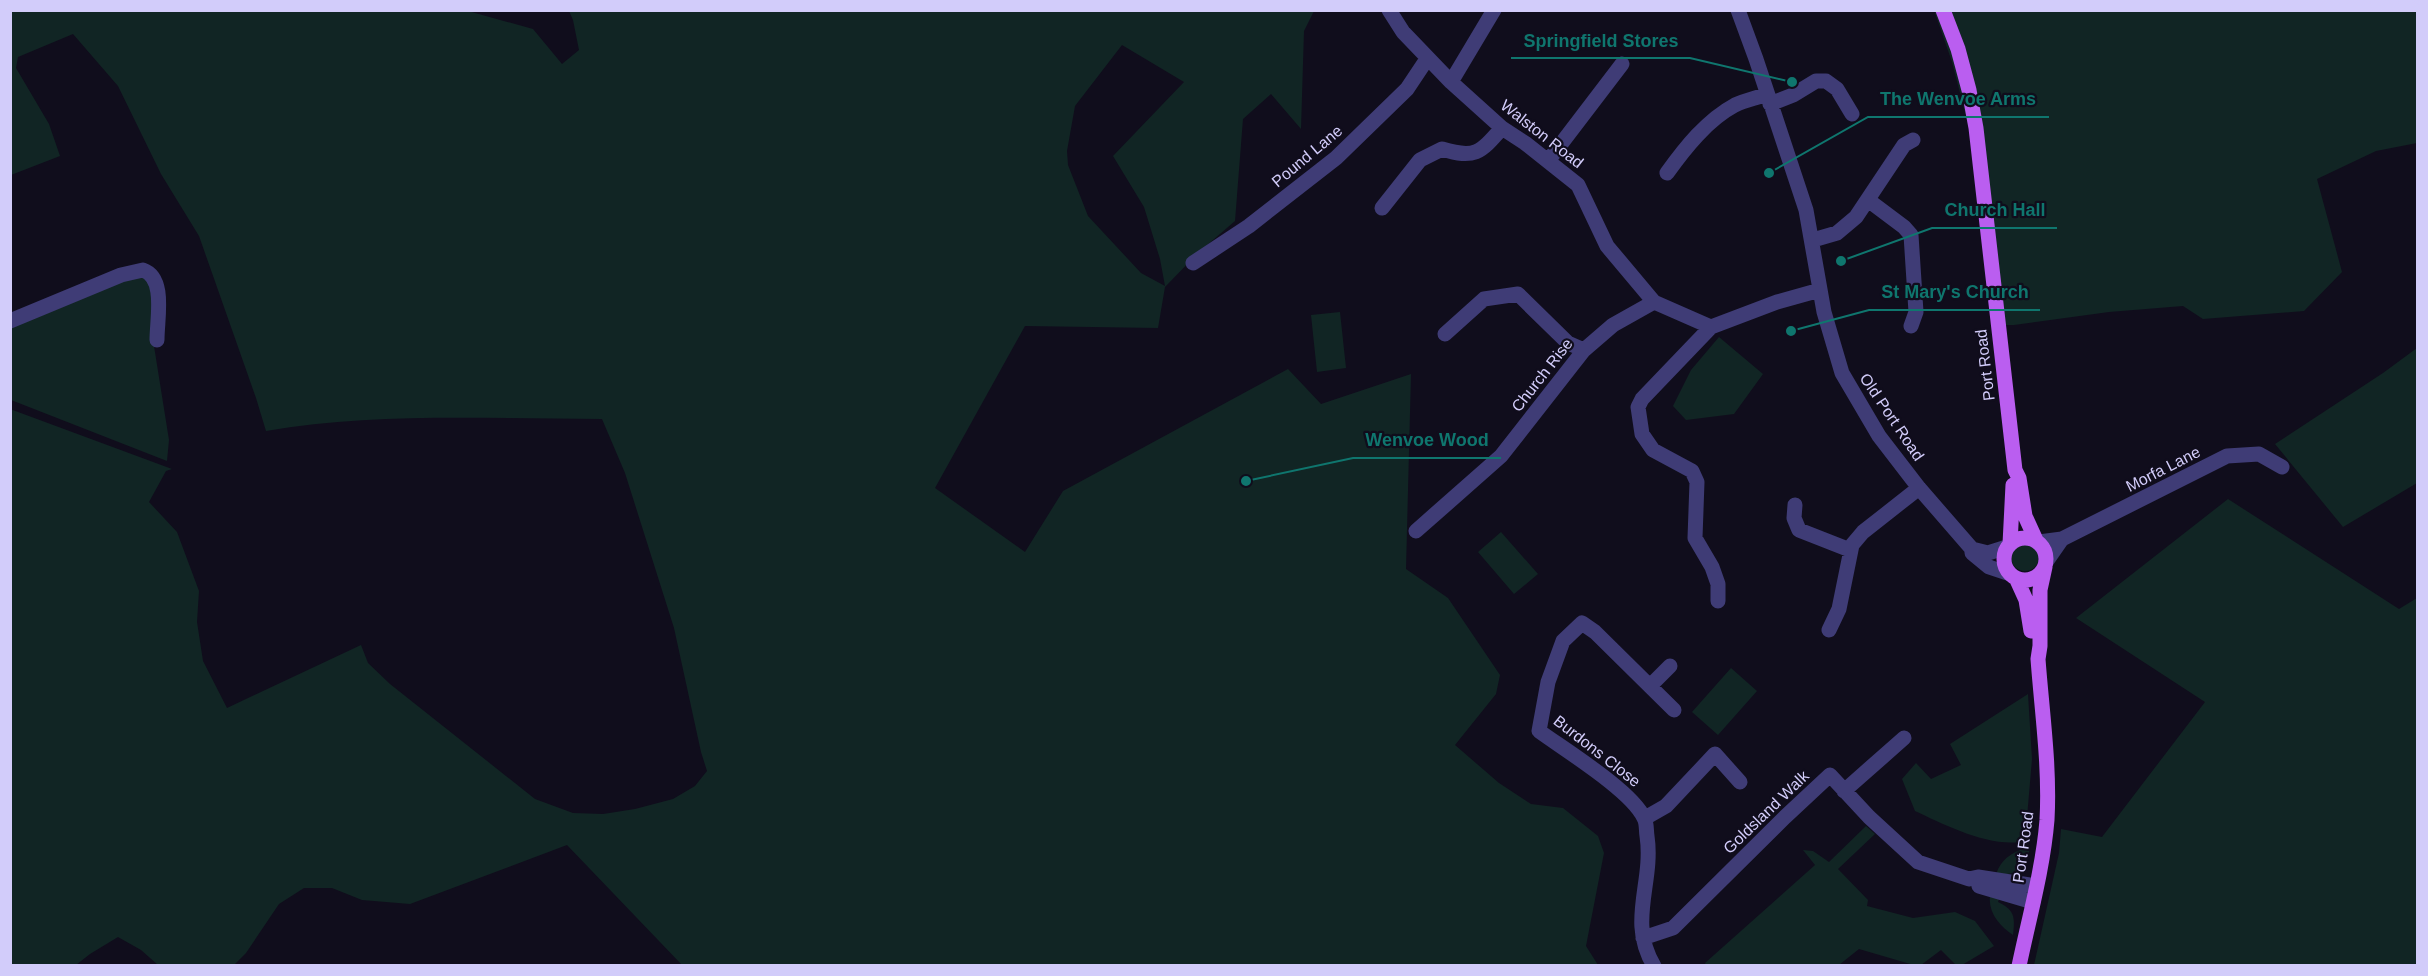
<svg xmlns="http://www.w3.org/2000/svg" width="2428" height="976" font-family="Helvetica,sans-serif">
	<rect width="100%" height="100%" fill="#100d1c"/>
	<path fill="#112524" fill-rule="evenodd" d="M1937,10L2417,11V143L2376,151L2317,179L2342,272L2304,311L2203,319L2183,306L2109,312L2014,325H1994L1973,143L1952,62L1935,13Z
		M11,11H468L533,29L562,64L579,50L573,20L569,11H1314L1304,31L1301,129L1271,94L1243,119L1235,221L1199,252L1165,287L1158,328L1025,326L935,488L1025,552L1063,491L1288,369L1321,404L1411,374L1406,569L1448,598L1500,675L1496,694L1455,745L1499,783L1531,804L1563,808L1598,836L1604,853L1586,946L1598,965H682L567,845L410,904L362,900L332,888H304L279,904L246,953L234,965H158L141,950L118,937L90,954L76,965H11L10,409L172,469L166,471L149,502L177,532L199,591L197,622L203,661L227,708L361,645L368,663L390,684L535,799L573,813L603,814L635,809L673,799L695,786L707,771L701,752L674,628L625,473L602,419C490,419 376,412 266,431L256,398L199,236L161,174L118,86L73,34L18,57L16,68L49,124L60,156L11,175ZM1122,45L1184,82L1113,156L1144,207L1160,259L1165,286L1141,273L1088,216L1068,165L1067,151L1075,106Z
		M135,272L151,279L154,346L169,440L167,461L11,400L10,324Z
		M1340,312L1346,368L1317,372L1311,315Z
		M1719,337L1763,374L1734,414L1686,420L1673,406L1691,370Z
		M2417,348V483L2343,527L2275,444L2383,373Z
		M2228,499L2399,609L2417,598V965H2034L2059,853L2061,829L2102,837L2205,702L2076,618Z
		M1501,532L1538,574L1514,594L1478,552Z
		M2011 557a14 14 0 1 1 28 0a14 14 0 1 1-28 0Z
		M1731,668L1757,691L1718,735L1692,712Z
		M2028,694L2032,759L2025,841C1992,849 1945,825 1915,811L1902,779L1916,763L1931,779L1961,765L1950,744Z
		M1866,826L1875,834L1838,869L1868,900L1867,906L1913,918L1955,912L1975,921L1994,946L1962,965H1956L1941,950L1921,965L1917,966L1859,949L1839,965H1706L1705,963L1815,865L1803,850L1813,851L1829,862Z
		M2030,847L2026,866L2020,872L2007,874L2006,876L1996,875C2001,858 2014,851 2030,847Z
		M1990,896L1999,899L1998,902C2015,910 2015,917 2013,935C2000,926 1988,913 1990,896Z"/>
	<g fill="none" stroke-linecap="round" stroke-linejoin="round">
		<path stroke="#3f3c76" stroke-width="15" d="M1389,10L1403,32L1451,82L1502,128L1525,143L1578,185L1607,246L1654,302L1711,327L1777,302L1820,290
			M1738,10L1756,59L1806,210L1824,312L1842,373L1879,436L1919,488L1972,549V553L1989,567L2010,574
			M1451,82L1494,10
			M1770,104L1793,95L1816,81H1826L1837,89L1852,114
			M1548,161L1622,64
			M1667,173C1685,148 1707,120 1735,105C1745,100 1757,98 1767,94
			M1868,200L1904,227L1911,235L1916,312L1911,326
			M1382,208L1420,160L1442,149C1475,159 1480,153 1502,128
			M1813,240L1837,233L1856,217L1904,145L1913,140
			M1193,263L1249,226L1336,158L1407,89L1427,59
			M10,321L121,275L143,270C166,278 157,318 157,340
			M1711,327L1642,399L1638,407L1642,434L1653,450L1692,471L1697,482L1695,538L1712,567L1718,584V601
			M1445,334L1484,299L1518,294L1568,343L1584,350
			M1795,505L1794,518L1799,530L1850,550
			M1416,531L1501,456L1584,350L1613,325L1654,302
			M2039,542L2062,539L2227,456L2259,454L2282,467
			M1972,549L1988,553L2007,547
			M2046,562L2062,539
			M1829,630L1839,609L1852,545L1863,532L1919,488
			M1650,686L1670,666
			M1844,791L1904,738
			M1645,818L1666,806L1715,754L1740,782
			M1979,886L2033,902
			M1643,938L1673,928L1785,817L1830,775L1869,817L1918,862L1969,879L1978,877L2036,886
			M1654,966C1627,921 1654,883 1647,836C1646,830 1647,823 1644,818C1632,791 1565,750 1539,731L1548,682L1563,641L1582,623L1595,632L1674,710"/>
		<path stroke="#ba5ef0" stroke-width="15" d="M1943,10L1958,49L1969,90L1976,128L2015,470L2019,478L2025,516L2036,540
			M2004 559a21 21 0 1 1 42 0a21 21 0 1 1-42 0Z
			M2010,544L2013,485
			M2016,578L2026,600L2031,631
			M2019,966C2029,918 2043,869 2047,820C2050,767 2042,713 2038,659L2040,646V590L2045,567"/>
	</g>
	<g text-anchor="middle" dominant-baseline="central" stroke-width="4.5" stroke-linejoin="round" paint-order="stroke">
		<g font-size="16" fill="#d2ccfa" stroke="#100d1c">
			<text transform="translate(1542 134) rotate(38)">Walston Road</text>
			<text transform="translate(1307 156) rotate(-40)">Pound Lane</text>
			<text transform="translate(1985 365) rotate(-97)">Port Road</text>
			<text transform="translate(1542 375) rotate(-52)">Church Rise</text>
			<text transform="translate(1892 417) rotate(56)">Old Port Road</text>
			<text transform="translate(2163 469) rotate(-27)">Morfa Lane</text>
			<text transform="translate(1597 751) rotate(38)">Burdons Close</text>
			<text transform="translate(1766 812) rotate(-44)">Goldsland Walk</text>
			<text transform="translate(2023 847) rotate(-82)">Port Road</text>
		</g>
	</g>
	<path fill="none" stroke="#0f766e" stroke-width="2" d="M1792 82L1690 58H1511M1769 173L1868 117H2049M1841 261L1932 228H2057M1791 331L1869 310H2040M1246 481L1353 458H1501"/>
	<g fill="#0f766e" stroke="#100d1c" stroke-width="2">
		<circle cx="1792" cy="82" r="6"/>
		<circle cx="1769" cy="173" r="6"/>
		<circle cx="1841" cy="261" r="6"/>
		<circle cx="1791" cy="331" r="6"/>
		<circle cx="1246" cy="481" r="6"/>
	</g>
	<g font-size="18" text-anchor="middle" font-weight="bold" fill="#0f766e" stroke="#100d1c" stroke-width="4.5" stroke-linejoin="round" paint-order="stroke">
		<text x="1601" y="47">Springfield Stores</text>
		<text x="1958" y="105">The Wenvoe Arms</text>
		<text x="1995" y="216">Church Hall</text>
		<text x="1955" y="298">St Mary's Church</text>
		<text x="1427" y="446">Wenvoe Wood</text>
	</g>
	<rect width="2428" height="976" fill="none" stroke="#d2ccfa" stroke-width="24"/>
</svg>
